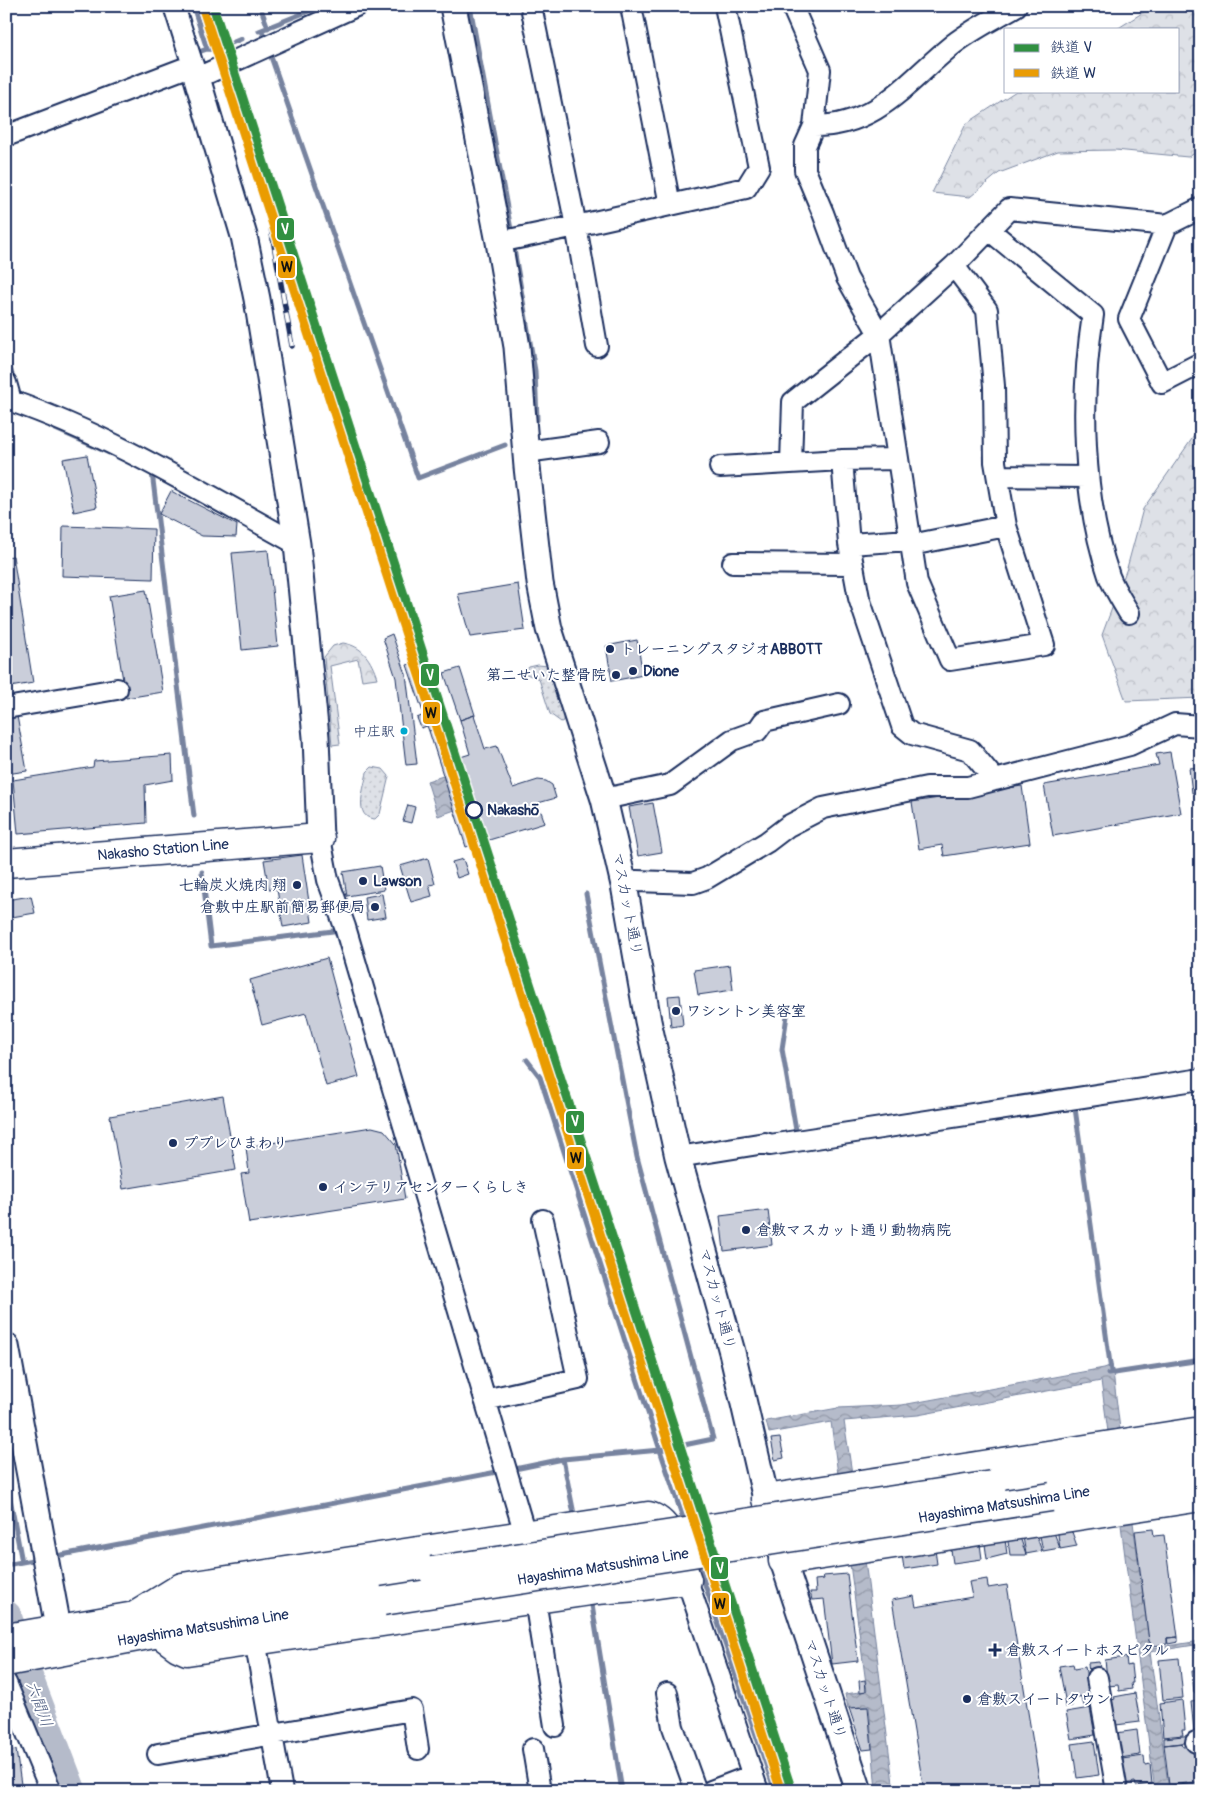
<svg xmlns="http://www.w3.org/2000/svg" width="1207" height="1797" font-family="Pangolin,'Klee One',sans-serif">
	<defs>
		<pattern id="forest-crowns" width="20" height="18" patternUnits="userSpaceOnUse" patternTransform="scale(1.25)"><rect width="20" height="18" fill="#dee1e7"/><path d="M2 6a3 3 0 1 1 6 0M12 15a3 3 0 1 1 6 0" fill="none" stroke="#bec1c9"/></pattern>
		<pattern id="garden-dots" width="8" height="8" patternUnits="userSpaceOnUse" patternTransform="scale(1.25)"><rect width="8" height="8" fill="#dee1e7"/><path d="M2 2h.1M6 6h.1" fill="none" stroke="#bec1c9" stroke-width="1.8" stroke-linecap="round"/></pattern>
		<pattern id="water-waves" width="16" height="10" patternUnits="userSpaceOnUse" patternTransform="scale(1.25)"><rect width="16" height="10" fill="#b5bbca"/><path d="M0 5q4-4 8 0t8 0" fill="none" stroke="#9298a7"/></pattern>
	</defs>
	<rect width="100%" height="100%" fill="#fff"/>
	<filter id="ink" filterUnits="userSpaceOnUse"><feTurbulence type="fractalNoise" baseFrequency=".02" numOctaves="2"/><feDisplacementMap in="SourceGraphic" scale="10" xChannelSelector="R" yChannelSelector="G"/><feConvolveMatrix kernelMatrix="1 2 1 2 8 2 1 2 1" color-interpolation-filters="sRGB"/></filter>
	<g filter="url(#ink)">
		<path fill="url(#forest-crowns)" stroke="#7c88a2" d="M1153,6H1201V150L1188,157L1115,150L1058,151L999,173L970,197L932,193L966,124L1016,91H1178V29H1117Z
			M1201,426V698L1126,701L1102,635L1127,568L1143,509Z
			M343,643C363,646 371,660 377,678L362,680L358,659L330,666L340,744L332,745L324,657L333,646Z"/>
		<path fill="url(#garden-dots)" stroke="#7c88a2" d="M538,665L548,666L551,670L564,710L563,721L561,722L550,714L539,679L524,673L529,667Z
			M372,767L383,769L389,776L380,814L375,819C352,818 365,786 367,772Z"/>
		<path fill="url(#water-waves)" stroke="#77839f" d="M443,776L455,810L438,816L427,781Z
			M1112,1365L1121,1437L1109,1439L1101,1381L918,1415L844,1421L864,1552L894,1791H876L869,1706L848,1708L845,1694L867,1691L831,1422L769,1433L766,1421L838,1408L902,1405L1104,1368Z
			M1132,1515L1149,1641L1153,1648L1201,1641V1644L1150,1652L1169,1791H1155L1120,1517Z"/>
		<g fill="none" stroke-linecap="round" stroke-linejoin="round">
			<path stroke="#77839f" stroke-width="5" d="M193,6L207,49L215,50L241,39
				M260,6L268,28
				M470,6L512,235
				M259,31L321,6
				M262,31L266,41
				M269,51L418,478L505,445
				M193,54L207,49
				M513,243L535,371L537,420L535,422
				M6,355L14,381
				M51,427L109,453
				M149,471L152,472L194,816
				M202,872L211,946L333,931
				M788,1009L782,1049L797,1136
				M527,1060L540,1077L660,1450L713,1439L637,1157L586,894
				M1069,1109L1075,1108L1111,1371
				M1108,1374L1201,1360
				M563,1459L575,1519
				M510,1470L563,1459L660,1450L685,1524
				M6,1477L22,1562
				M51,1557L502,1471
				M697,1561L775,1791
				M6,1565L38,1559
				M591,1599L622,1791"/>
			<path stroke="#b5bbca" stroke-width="31" d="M6,1616L30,1684L71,1791"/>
		</g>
		<path fill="#caceda" stroke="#1b2f5e" d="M87,455L97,507L74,512L63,459Z
			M171,491L237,525L236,537L202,536L159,514Z
			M63,526L154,529L153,579L62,576Z
			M268,550L278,646L242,650L232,553Z
			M13,556L33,683L10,687L6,666V557Z
			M518,584L525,630L470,637L458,594Z
			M146,590L163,692L126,698L109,596Z
			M392,634L406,674L417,764L406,765L396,678L383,638Z
			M637,640L643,675L612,681L606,646Z
			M420,661L441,727L429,731L427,726L421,728L417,718L424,715L407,665Z
			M460,668L475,715L460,720L444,673Z
			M474,715L485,749L497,746L513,788L538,780L546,781L552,785L556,798L538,803L545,823L466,847L429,731L441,727L451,760L470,754L460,720Z
			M17,716L27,771L6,774V718Z
			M1170,752L1181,813L1053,836L1044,785L1159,765L1156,754Z
			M172,755L173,780L145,785L146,823L18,834L13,780L93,767L94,761Z
			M1201,767V793H1192L1189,768Z
			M1022,786L1030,843L944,856L942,845L919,849L912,802Z
			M653,803L662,852L638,856L629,807Z
			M408,805L415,807L411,823L403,821Z
			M302,855L312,922L283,927L277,889L269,890L264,860Z
			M428,858L435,884L429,885L432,896L411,902L400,866Z
			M463,859L468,874L457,878L452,862Z
			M380,866L384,890L347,896L343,872Z
			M382,894L386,917L367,920L364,897Z
			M31,896L35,913L6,918V900Z
			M327,958L359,1077L326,1086L306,1013L262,1025L250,980Z
			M730,965L733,990L698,995L694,970Z
			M680,995L683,1025L671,1027L668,996Z
			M223,1096L236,1170L123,1189L110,1116Z
			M372,1127L384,1130L396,1144L405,1199L249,1223L241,1174L249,1173L246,1147Z
			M768,1210L772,1245L724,1251L720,1216Z
			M780,1438L784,1458L775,1460L771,1439Z
			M1057,1527L1072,1532L1077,1546L1060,1549Z
			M1153,1529L1154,1536L1164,1535L1178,1637L1167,1638V1644L1153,1646L1149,1641L1135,1531Z
			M1053,1530L1060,1548L1043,1551L1039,1531Z
			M1007,1535L1020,1537L1026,1555H1010Z
			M1036,1535L1042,1551L1026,1554L1023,1537Z
			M984,1537L1005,1540L1007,1554L987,1559Z
			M945,1541L980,1544L982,1559L953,1563L951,1550L946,1551Z
			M934,1543L937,1564L904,1569L902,1555Z
			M1201,1543V1553L1196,1554L1195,1544Z
			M1199,1560L1201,1591H1198L1193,1561Z
			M847,1574L858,1661L832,1664L824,1599L812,1600L810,1592H816L815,1580L824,1579L823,1576Z
			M987,1579L988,1588L1007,1585L1041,1791H924L892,1600L914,1596L916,1607L972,1597L969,1582Z
			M1178,1637V1642L1168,1644L1167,1638Z
			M1126,1657L1127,1666L1131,1665L1133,1683H1131L1132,1689L1119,1691L1118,1685L1108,1686L1105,1660Z
			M1179,1658L1183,1698L1163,1700L1159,1660Z
			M1099,1662L1101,1673L1089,1675L1088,1663Z
			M1073,1664L1074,1669L1085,1667L1090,1695L1065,1699L1059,1666Z
			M1192,1671H1201V1693H1194Z
			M865,1680L866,1691L860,1692L859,1681Z
			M1135,1693L1140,1722L1116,1725L1112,1700L1115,1699L1114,1697Z
			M1094,1695L1096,1707L1085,1708L1081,1697Z
			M1064,1700H1071L1072,1706L1065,1707Z
			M1182,1700L1185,1730H1182L1183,1735L1163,1737L1160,1703Z
			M1201,1701V1730L1194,1731L1191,1702Z
			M868,1707L872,1749L863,1750L849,1708Z
			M1090,1708L1095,1735L1071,1739L1066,1712Z
			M1137,1730L1140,1755L1120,1758L1116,1733Z
			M1193,1735L1194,1742L1164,1745V1738Z
			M1094,1741L1099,1775L1077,1778L1072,1744Z
			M1182,1743L1183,1747L1193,1746L1197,1782L1169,1785L1164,1745Z
			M16,1750L22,1791H6V1751Z
			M1144,1756L1145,1765L1150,1764L1152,1784L1136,1786L1135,1782L1125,1784L1122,1759Z
			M1196,1783L1197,1791H1171L1170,1786Z
			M1104,1786V1791H1079V1790Z"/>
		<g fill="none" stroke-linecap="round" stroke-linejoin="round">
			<g stroke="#1b2f5e" stroke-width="24">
				<path id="minor" d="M174,6L197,78L356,6
					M531,6L576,226L746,188L759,167L725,6
					M631,6L670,205
					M792,6L820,70L814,126L805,146V170L823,213L847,278L879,334L917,583L950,660L1044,645L1006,526L995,462L994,386L987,310L954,266
					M814,126C877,126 906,83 950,47C969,31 994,19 1016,6
					M6,136L193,65
					M1167,225L1129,319L1162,383L1201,363
					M989,230L1093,315C1080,397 1082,497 1109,576C1114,589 1122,601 1129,613
					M499,242L576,226L597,346
					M6,383L11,401C112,436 204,493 297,544
					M526,452L599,442
					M842,460L849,544L859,598L902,726L912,734L970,750L995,780
					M791,463L793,402L879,334L954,266L1009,209L1167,225L1201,208
					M720,467L842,460L898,459
					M998,476L1088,477
					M849,544L910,540
					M911,545L1006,526
					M733,563L852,564
					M6,708L117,689
					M604,799L670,785L732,740L757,731L764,721L839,704
					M320,838L328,880L345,927L525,1534L527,1548
					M624,885L636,881L693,883L707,878L767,842L788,826L823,808L927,787H968L1130,745L1175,724L1201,726
					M678,1157L765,1143L770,1145L1201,1079
					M485,1400L578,1379L543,1220
					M687,1580L758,1791
					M533,1587L555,1726
					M255,1640L282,1791
					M1097,1678L1117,1791
					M6,1683L51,1791
					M667,1693L673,1727L696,1791
					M1196,1742L1201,1741
					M533,1749L540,1791
					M158,1754L412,1710L418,1749
					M711,1791L753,1775"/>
			</g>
			<g stroke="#1b2f5e" stroke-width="29">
				<path id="tertiary" d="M453,6L499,242L517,347L527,467L540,583L549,629L604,799L624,885L648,1021L678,1157L732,1352L766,1499L783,1561L859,1791
					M197,78L244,236L257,299L297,544L316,737L320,838
					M6,1346L62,1649"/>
			</g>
			<g stroke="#1b2f5e" stroke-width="31">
				<path id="secondary" d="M6,863L320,838
					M992,1485L1201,1453
					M1051,1497L1201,1475
					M766,1499L1201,1431
					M783,1561L1201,1497
					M135,1616L182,1587L648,1516C672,1521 679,1559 687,1580L637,1587L597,1590L187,1651L178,1647L159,1633
					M6,1638L135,1616L432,1571
					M6,1662L159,1633L383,1601"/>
			</g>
			<use href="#minor" stroke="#fff" stroke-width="20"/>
			<use href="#tertiary" stroke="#fff" stroke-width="25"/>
			<use href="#secondary" stroke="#fff" stroke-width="28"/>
			<g stroke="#1b2f5e" stroke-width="5.5">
				<path id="rail" d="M250,119L266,200L292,346"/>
			</g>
			<use href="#rail" stroke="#fff" stroke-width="4" stroke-dasharray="11" stroke-linecap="butt"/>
			<g stroke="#1b2f5e" stroke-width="31" stroke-linecap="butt">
				<path id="secondary-bridge" d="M432,1571L992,1485
					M383,1601L1051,1497"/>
			</g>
			<use href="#secondary-bridge" stroke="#fff" stroke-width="28"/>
			<g stroke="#fff" stroke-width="12">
				<path id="rail-1" d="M213,6L792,1791"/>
			</g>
			<g stroke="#fff" stroke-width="12">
				<path id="rail-2" d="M203,9L781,1791"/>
			</g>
			<use href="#rail-1" stroke="#319041" stroke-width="9"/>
			<use href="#rail-2" stroke="#ea9c05" stroke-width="9"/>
		</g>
	</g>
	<g fill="#1b2f5e" stroke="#fff" stroke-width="2">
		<circle cx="610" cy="649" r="5"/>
		<circle cx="633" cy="671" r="5"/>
		<circle cx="616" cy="675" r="5"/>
		<circle cx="363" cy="881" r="5"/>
		<circle cx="297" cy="885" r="5"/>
		<circle cx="375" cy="907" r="5"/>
		<circle cx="676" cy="1011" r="5"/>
		<circle cx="173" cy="1143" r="5"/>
		<circle cx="323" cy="1187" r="5"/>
		<circle cx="746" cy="1230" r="5"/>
		<path d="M992.5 1642.5h5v5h5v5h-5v5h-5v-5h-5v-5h5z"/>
		<circle cx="967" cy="1699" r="5"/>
	</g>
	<circle fill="#00a9ce" stroke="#fff" stroke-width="2" cx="404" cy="731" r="4.5"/>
	<circle fill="#fff" stroke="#1b2f5e" stroke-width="2.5" cx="474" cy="810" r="8"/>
	<g text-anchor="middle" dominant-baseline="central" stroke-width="4" stroke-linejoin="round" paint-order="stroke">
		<g font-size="14" fill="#1b2f5e" stroke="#fff" text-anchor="end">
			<text x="395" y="731">中庄駅</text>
		</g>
		<g font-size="15" font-weight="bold" fill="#1b2f5e" stroke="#fff" text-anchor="start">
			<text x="620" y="649">トレーニングスタジオABBOTT</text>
			<text x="643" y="671">Dione</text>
			<text x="606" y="675" text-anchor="end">第二せいた整骨院</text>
			<text x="373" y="881">Lawson</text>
			<text x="287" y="885" text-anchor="end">七輪炭火焼肉 翔</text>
			<text x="365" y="907" text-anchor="end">倉敷中庄駅前簡易郵便局</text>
			<text x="686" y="1011">ワシントン美容室</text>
			<text x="183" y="1143">ププレひまわり</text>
			<text x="333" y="1187">インテリアセンターくらしき</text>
			<text x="756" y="1230">倉敷マスカット通り動物病院</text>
			<text x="1006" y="1650">倉敷スイートホスピタル</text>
			<text x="977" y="1699">倉敷スイートタウン</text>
		</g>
		<g font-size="15" font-weight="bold" fill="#1b2f5e" stroke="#fff" text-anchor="start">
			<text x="487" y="810">Nakashō</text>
		</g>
		<g font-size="15" fill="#1b2f5e" stroke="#fff">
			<text transform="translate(163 850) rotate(-5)">Nakasho Station Line</text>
			<text transform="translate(627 904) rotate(79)">マスカット通り</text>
			<text transform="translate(717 1299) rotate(75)">マスカット通り</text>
			<text transform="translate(1004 1505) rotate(-9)">Hayashima Matsushima Line</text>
			<text transform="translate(603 1567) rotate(-9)">Hayashima Matsushima Line</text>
			<text transform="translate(203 1628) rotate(-9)">Hayashima Matsushima Line</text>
			<text transform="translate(825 1689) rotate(72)">マスカット通り</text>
		</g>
		<g font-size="16" font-style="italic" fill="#49597e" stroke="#fff">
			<text transform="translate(39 1704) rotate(70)">六間川</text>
		</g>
	</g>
	<g stroke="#fff" stroke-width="2">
		<rect x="276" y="217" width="19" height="24" rx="5" fill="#319041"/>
		<rect x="277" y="255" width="19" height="24" rx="5" fill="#ea9c05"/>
		<rect x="420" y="663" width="20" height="24" rx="5" fill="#319041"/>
		<rect x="422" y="701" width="19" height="24" rx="5" fill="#ea9c05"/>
		<rect x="565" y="1110" width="20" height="24" rx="5" fill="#319041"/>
		<rect x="566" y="1146" width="19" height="24" rx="5" fill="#ea9c05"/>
		<rect x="710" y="1556" width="19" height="24" rx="5" fill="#319041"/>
		<rect x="711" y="1592" width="19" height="24" rx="5" fill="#ea9c05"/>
	</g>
	<g font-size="14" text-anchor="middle" font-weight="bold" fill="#fff">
		<text x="285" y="234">V</text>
		<text x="430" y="680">V</text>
		<text x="575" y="1126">V</text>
		<text x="720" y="1573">V</text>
	</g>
	<g font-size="14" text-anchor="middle" font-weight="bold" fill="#111">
		<text x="287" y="272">W</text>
		<text x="431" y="718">W</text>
		<text x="576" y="1163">W</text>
		<text x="720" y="1609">W</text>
	</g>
	<rect width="1207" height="1797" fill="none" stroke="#fff" stroke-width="25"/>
	<rect x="12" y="12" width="1182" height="1772" fill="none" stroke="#1b2f5e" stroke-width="2" filter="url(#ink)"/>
	<rect x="1004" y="28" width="175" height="65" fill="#ffffff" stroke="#a4acbf"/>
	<rect x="1014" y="44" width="25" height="8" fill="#319041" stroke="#a4acbf"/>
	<text x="1050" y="52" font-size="15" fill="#1b2f5e">鉄道 V</text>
	<rect x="1014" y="69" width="25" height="8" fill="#ea9c05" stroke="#a4acbf"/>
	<text x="1050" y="78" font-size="15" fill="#1b2f5e">鉄道 W</text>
</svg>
